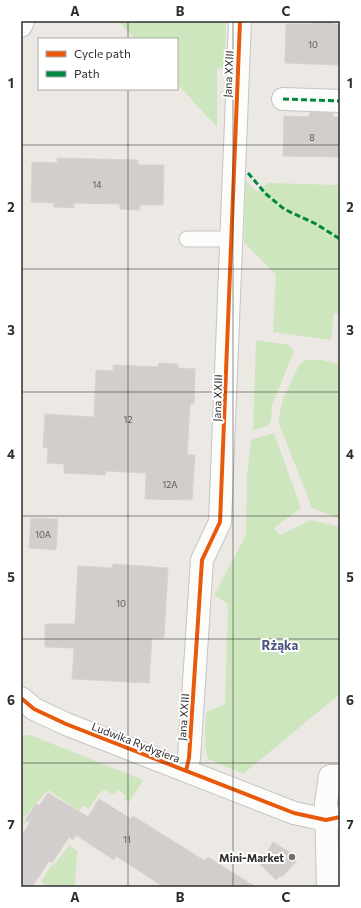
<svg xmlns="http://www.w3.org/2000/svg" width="361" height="908" font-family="Commissioner,sans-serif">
	<rect width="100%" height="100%" fill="#ece8e4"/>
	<path fill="#cee6be" d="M118,21H226L225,68L217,69V127L177,84V39H135Z
		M246,181L257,192L268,183L340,185V313L334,314L331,340L273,332L276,275L244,242Z
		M256,340L289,345L294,351L272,405L271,421L268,426L253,430Z
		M306,360H322L340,364V519L312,508L278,421L283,399L299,365Z
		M274,433L301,508L274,528L280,535L311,520L340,527V694L243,774L208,759L205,747L206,712L225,704L228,604L214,595L246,535L247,475L251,440Z
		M21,735H30L143,780L129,802L124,799L126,795L118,790L114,795L105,790L100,792L89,809L83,806L79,811L48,790L23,819L26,822V824L21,822Z
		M69,845L77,851L75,887H49L41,882L52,864L54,865Z"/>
	<path fill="#d1cecb" stroke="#d7d4d0" d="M311,21H334V24L340,25V65L285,63L286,24H311Z
		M310,112L333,113V117H340V157L283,156L284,116L309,117Z
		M57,158L138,160V165H164L163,205H140V210L120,209V204L74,203V208L54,207V203L31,202L32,162L57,163Z
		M159,363L178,364V368L195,369L194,404H190L187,455H195L192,500L145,499L146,473L106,471L105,475L64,473V464L47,463L48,448L43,447L45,414L94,417L96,370L113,371V365L158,367Z
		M31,518L58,519L56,550L29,548Z
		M113,564L168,568L164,638H152L149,683L72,679L74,648L45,647V624H75L78,566L112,568Z
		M48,793L88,817L99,799L131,819L133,816L205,861L208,857L256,887H164L116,856L114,860L76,835L73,840L69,837L52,863L49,861L32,887H21V836L30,823L25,820L36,804L39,806Z
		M273,842L291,853L296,862L282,877L280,876L276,880L260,864Z"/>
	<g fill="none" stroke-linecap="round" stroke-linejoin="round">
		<g stroke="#c5c4c5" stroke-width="17">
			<path id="service" d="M187,239H230"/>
		</g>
		<g stroke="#c5c4c5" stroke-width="24">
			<path id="minor" d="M21,26L23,21
				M283,99L340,101
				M21,698L34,709L66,724L294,813L326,820L340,817
				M186,771L189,758L202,560L220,522L240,21
				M328,887L326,803L330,776H340"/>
		</g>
		<use href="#service" stroke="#fcfcfb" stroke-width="15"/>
		<use href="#minor" stroke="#fcfcfb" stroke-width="22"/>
		<path stroke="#00873e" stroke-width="3" stroke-dasharray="6 3" stroke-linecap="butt" d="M283,99L340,101
			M248,173L266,194L284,209L316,224L340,239"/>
		<g stroke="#fff" stroke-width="6">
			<path id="cycleway" d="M21,698L34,709L66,724L294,813L326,820L340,817
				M186,771L189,758L202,560L220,522L240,21"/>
		</g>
		<use href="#cycleway" stroke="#e8590c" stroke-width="4"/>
	</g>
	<path fill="none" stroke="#2e2e2e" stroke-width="1" stroke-opacity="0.55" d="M128,21V39M233,21V887M128,89V887M21,145H340M21,269H340M21,392H340M21,516H340M21,639H340M21,763H340"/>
	<circle fill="#706f6e" stroke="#fff" stroke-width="1.5" cx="292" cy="857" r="4"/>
	<g text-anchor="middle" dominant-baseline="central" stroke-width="4" stroke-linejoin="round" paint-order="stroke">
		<g font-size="9" fill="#585857">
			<text x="313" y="44">10</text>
			<text x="312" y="137">8</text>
			<text x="97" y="184">14</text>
			<text x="128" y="419">12</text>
			<text x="170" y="484">12A</text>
			<text x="43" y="534">10A</text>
			<text x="121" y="603">10</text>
			<text x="127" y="839">11</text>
		</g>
		<g font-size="11" fill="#2e2e2e" stroke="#fff">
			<text transform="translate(228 74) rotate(-87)">Jana XXIII</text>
			<text transform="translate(217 398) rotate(-88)">Jana XXIII</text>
			<text transform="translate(183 717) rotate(-86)">Jana XXIII</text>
			<text transform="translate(136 742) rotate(21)">Ludwika Rydygiera</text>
		</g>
		<g font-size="11" font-weight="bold" fill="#2e2e2e" stroke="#fff" text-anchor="end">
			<text x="284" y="857">Mini-Market</text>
		</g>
		<g font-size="13" font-weight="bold" fill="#4d5680" stroke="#fff">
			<text x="280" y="645">Rżąka</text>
		</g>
	</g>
	<rect width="361" height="908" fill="none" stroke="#ffffff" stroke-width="44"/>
	<rect x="38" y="38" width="140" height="52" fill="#ffffff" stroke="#ababab"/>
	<rect x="46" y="51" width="20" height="6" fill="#e8590c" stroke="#ababab"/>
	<text x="74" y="58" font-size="12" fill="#2e2e2e">Cycle path</text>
	<rect x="46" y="71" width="20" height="6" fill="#00873e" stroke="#ababab"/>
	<text x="74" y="78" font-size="12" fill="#2e2e2e">Path</text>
	<rect x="22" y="22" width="317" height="864" fill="none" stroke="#2e2e2e" stroke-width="1.5"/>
	<g font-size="13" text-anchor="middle" font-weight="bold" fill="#2e2e2e">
		<text x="75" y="16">A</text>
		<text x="180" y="16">B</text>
		<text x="286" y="16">C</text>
		<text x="11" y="88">1</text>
		<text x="350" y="88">1</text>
		<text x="11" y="212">2</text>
		<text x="350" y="212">2</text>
		<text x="11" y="335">3</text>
		<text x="350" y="335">3</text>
		<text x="11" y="459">4</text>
		<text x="350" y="459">4</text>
		<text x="11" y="582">5</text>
		<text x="350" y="582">5</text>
		<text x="11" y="705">6</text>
		<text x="350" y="705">6</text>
		<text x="11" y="829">7</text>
		<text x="350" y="829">7</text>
		<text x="75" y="902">A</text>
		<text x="180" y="902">B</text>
		<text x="286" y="902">C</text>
	</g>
</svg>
